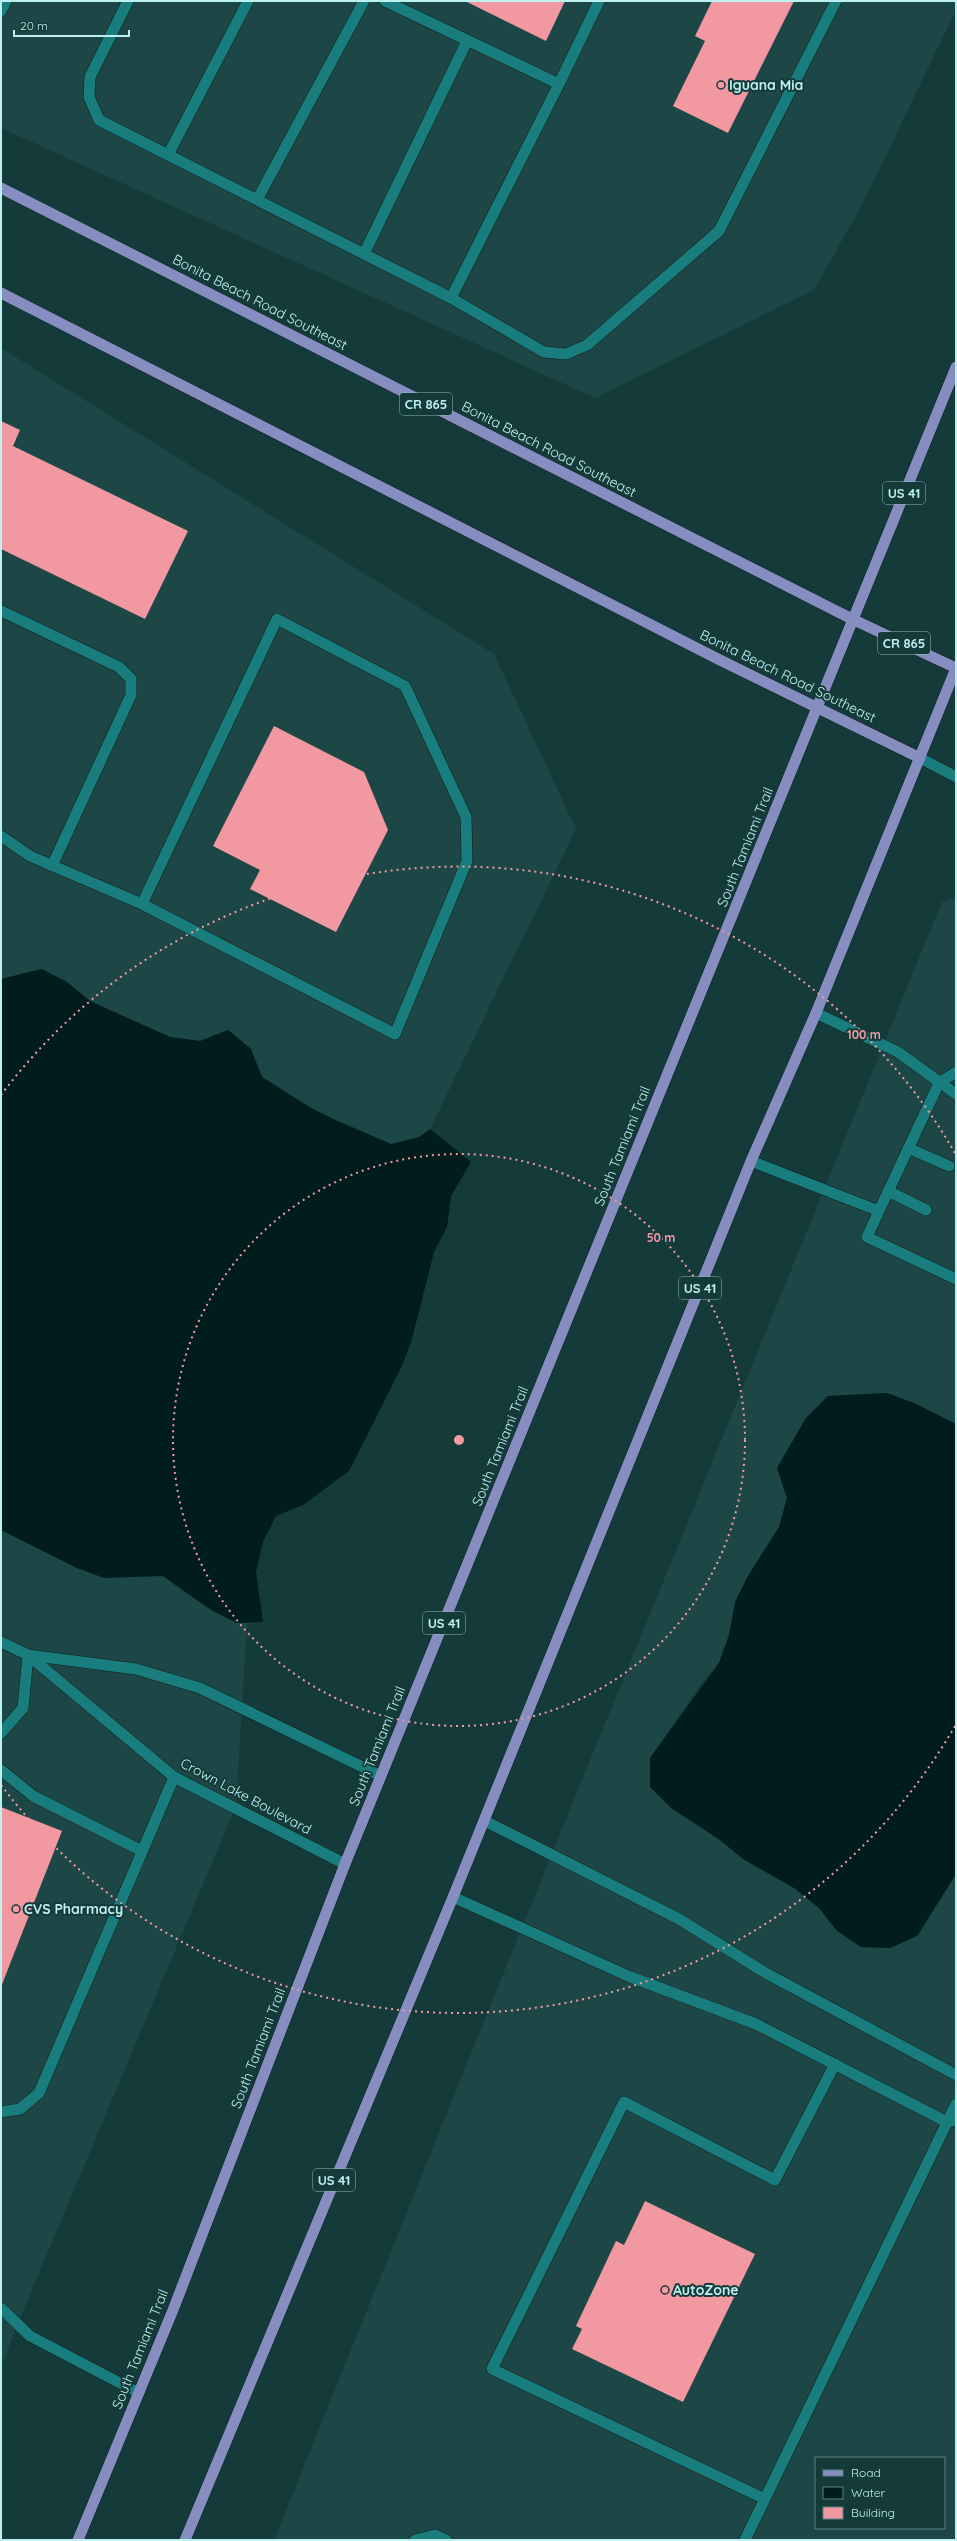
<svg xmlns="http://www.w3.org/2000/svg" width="957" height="2541" font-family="Quicksand,sans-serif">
	<rect width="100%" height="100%" fill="#143b3a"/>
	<path fill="#1c4746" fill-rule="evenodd" d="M1,1H956V10L863,203L814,290L595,398L1,128Z
		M1,348L494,654L576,829L430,1129L419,1137L391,1144L311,1108L262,1077L251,1049L228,1030L200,1041L170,1037L90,1001L67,982L42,969L1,979Z
		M956,897V1424L914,1403L887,1393L828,1396L806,1418L777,1468L787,1498L779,1527L748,1576L735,1602L729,1635L719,1663L700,1685L650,1758L720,1840L743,1859L794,1888L819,1908L837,1931L918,1936L956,1874V2540H274L568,1814L942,902ZM816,2458H944V2528H816Z
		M1,1530L77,1568L134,1575L163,1576L187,1594L237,1623H247L236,1806L17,2325L1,2368Z"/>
	<path fill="#011c1c" d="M42,969L67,982L90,1001L170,1037L200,1041L228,1030L251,1049L262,1077L311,1108L337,1121L391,1144L419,1137L430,1129L471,1162L451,1196L447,1227L434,1252L412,1339L402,1366L349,1471L303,1505L276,1516L263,1542L256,1572L263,1622L237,1623L211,1610L163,1576L104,1578L77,1568L1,1530V979Z
		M887,1393L914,1403L956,1424V1874L917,1936L890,1948L861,1947L837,1931L819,1908L794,1888L743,1859L720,1840L671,1808L650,1787V1758L719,1663L729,1635L735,1602L748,1576L779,1527L787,1498L777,1468L806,1418L828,1396Z"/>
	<path fill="#f198a1" d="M465,1H565L546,41Z
		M712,1H794L728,133L673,106L705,41L695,36Z
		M1,421L20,430L13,446L188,531L145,619L1,549Z
		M274,726L364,772L388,830L336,932L250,889L260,870L213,846Z
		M1,1807L62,1831L1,1987Z
		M645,2201L755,2254L683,2402L572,2349L582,2329L576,2326L616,2241L624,2245Z"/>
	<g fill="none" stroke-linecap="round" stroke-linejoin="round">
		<g stroke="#0f1f1e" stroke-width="12">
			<path id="service" d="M128,1L90,77L89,97L99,120L451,298L559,84
				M385,1L559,84L599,1
				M168,155L248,1
				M257,200L364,1
				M364,254L467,41
				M451,298L544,352L566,354L587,345L719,231L836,1
				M1,611L119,667L131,679V695L52,866
				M1,836L30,856L142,904L395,1034L467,861L466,817L405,686L277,619L142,904
				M816,1013L898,1052L956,1094
				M908,1148L949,1166
				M751,1161L879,1211L939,1083L956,1072
				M888,1191L926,1210
				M879,1211L867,1237L956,1279
				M1,1733L23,1708L28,1655
				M1,1770L33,1796L142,1851
				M485,1821L679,1919L764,1972L956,2075
				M453,1897L628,1976L756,2024L947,2122L956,2120
				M1,2112L20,2109L39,2093L174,1777
				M1,2308L30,2336L139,2393
				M765,2499L492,2369L624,2102L775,2180L835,2064
				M415,2540L435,2535L446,2540
				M745,2540L956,2104"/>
		</g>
		<g stroke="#0f1f1e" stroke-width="12">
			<path id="minor" d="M1,11L6,1
				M1,1642L28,1655L174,1777L345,1864
				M28,1655L136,1669L200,1688L381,1776"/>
		</g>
		<g stroke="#0f1f1e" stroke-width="12">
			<path id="secondary" d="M920,758L956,777"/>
		</g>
		<g stroke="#0f1f1e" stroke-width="12">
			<path id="primary" d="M1,188L852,619L956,668
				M1,293L718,659L920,758
				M78,2540L173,2310L345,1864L956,367
				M185,2540L453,1897L751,1161L816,1013L956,668"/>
		</g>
		<use href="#service" stroke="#187d7c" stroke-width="11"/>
		<use href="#minor" stroke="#187d7c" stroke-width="11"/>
		<use href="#secondary" stroke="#187d7c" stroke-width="11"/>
		<use href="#primary" stroke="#868dc0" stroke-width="11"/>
	</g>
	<g fill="none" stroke="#f49aa3" stroke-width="2" stroke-dasharray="2 4">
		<circle cx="459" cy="1440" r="286"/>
		<path d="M955 1726A573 573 0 0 1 1 1785M1 1095A573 573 0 0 1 955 1153"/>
	</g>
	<g fill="#f49aa3" stroke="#143b3a" stroke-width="1.5">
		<circle cx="721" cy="85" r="4"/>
		<circle cx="16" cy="1909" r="4"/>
		<circle cx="665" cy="2290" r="4"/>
	</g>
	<g text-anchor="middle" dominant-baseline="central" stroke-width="4" stroke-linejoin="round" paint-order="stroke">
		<g fill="#143b3a" stroke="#8abab9" stroke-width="1">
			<rect x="400" y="393" width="52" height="22" rx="3"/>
			<rect x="883" y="482" width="42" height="22" rx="3"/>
			<rect x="878" y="632" width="52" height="22" rx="3"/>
			<rect x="679" y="1277" width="42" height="22" rx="3"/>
			<rect x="423" y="1612" width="42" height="22" rx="3"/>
			<rect x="313" y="2169" width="42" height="22" rx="3"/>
		</g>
		<g font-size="13" font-weight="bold" fill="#bdf1ef">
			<text x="426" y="404">CR 865</text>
			<text x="904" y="493">US 41</text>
			<text x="904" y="643">CR 865</text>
			<text x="700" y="1288">US 41</text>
			<text x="444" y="1623">US 41</text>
			<text x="334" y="2180">US 41</text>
		</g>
		<g font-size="14" font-weight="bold" fill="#bdf1ef" stroke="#143b3a" text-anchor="start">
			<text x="729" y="85">Iguana Mia</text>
			<text x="24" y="1909">CVS Pharmacy</text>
			<text x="673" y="2290">AutoZone</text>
		</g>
		<g font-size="14" fill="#bdf1ef" stroke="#143b3a">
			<text transform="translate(260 302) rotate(27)">Bonita Beach Road Southeast</text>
			<text transform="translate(549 449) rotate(27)">Bonita Beach Road Southeast</text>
			<text transform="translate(788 676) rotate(26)">Bonita Beach Road Southeast</text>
			<text transform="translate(745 847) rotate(-68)">South Tamiami Trail</text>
			<text transform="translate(622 1146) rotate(-68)">South Tamiami Trail</text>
			<text transform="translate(500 1446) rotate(-68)">South Tamiami Trail</text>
			<text transform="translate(377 1746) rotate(-68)">South Tamiami Trail</text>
			<text transform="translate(246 1796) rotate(28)">Crown Lake Boulevard</text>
			<text transform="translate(258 2048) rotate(-69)">South Tamiami Trail</text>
			<text transform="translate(140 2349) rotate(-68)">South Tamiami Trail</text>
		</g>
	</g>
	<circle cx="459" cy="1440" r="6" fill="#f49aa3" stroke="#143b3a" stroke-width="2"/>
	<g font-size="12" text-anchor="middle" font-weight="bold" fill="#f49aa3" stroke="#143b3a" stroke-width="4" stroke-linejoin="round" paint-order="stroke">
		<text x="864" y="1039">100 m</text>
		<text x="661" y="1242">50 m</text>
	</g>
	<rect width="957" height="2541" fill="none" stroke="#bdf1ef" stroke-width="4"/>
	<rect x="815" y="2457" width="130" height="72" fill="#143b3a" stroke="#588482"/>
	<rect x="823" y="2470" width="20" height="6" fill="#868dc0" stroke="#588482"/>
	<text x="851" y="2477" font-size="12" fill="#bdf1ef">Road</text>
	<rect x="823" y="2487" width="20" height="12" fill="#011c1c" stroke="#588482"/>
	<text x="851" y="2497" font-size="12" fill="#bdf1ef">Water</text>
	<rect x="823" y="2507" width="20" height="12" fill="#f198a1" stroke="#588482"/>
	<text x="851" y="2517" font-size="12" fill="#bdf1ef">Building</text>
	<path d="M14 30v6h115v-6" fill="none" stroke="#bdf1ef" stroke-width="2"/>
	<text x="20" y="30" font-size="12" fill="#bdf1ef" stroke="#143b3a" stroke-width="3" paint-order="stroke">20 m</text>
</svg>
